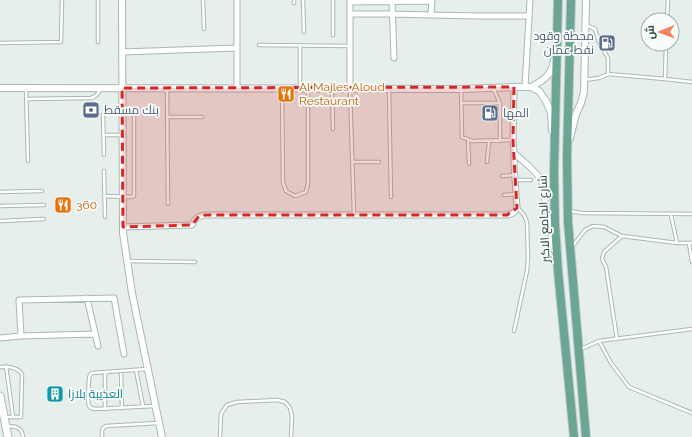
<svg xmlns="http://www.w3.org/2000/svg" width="692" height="437" font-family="Raleway,Cairo,sans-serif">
	<rect width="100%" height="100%" fill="#e6efeb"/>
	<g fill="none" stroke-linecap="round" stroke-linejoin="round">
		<g stroke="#a8b8b2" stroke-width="4.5">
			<path id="service" d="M98,0V42
				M203,0L204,29
				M294,0V3
				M303,0L304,32
				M667,20L668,0
				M586,25L595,29L599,42L608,58V74
				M333,35V0
				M0,43L61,42L62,0
				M259,45L350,46
				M300,46V88
				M665,79L666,44
				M584,80L599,78L608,74L665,79L692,82
				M167,88L168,204
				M493,88L500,103
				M26,89L28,161
				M282,89L283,182L286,191L295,196L306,192L308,183V89
				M461,89L462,137L472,141L512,140
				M332,90L333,129
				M350,90L354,215
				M389,90L391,197
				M27,99L91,98C97,96 98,94 100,89
				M461,103H500V141
				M103,115L104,155
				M167,117H202
				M104,135H122
				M468,139L469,164
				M352,162H379
				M487,162L489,141
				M104,171L105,217
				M502,176L515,175
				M515,180H531
				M0,192L42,191
				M504,195L515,194
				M104,196L131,197L134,196V115L132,113L124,111
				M0,206L44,205
				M569,211L582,213L692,214
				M671,215L677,243
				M0,221L44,219
				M689,243L692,262
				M572,247L585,230L593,226L604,227L622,236L677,243H692
				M128,261L195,262
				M514,331L527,271L528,258L527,222L524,215L518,208
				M617,339L606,267L602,259L604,252L622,236
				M599,341L611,363L629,387L692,413
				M581,349L599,341L692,329
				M6,366L13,417
				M0,367C8,366 17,367 22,374L21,415V417H4
				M147,369L92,373L90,375L89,378C89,385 87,401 89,406C91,409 92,408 95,409L155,406
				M136,370L143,406
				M121,371L122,408
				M105,372V409
				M6,426C15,426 22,427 23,437
				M102,437V431L103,428L106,426L158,423
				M220,437L221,414L227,405L237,402L277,400L285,402L290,408L292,416L291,437"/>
		</g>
		<g stroke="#a8b8b2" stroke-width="7">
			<path id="minor" d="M350,0V89
				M392,0L394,58
				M350,2L431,1
				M350,14H392L431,15L432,0
				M431,15L480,16H529
				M122,52L237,48
				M525,87L530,0
				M237,89V0
				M514,153L529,166L541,179L554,250
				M123,227L192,225C195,218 198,216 206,215H507C512,214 515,213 517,208L514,166V153L513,140L514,87
				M87,298L98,346
				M21,336L19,300L114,298L124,354
				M0,338L21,336L94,334"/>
		</g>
		<g stroke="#a8b8b2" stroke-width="8">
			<path id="tertiary" d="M122,0L123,233L132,293L162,437
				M531,87C543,81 553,74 554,60
				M0,88L461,89L514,87H531L539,91L546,101L551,113L552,130
				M570,138L576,114L581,103L584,92L586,0"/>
		</g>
		<g stroke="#a4bbb3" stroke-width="9">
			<path id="secondary" d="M0,396L8,437"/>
		</g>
		<g stroke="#c2cac8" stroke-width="10">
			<path id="primary" d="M558,0L554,173L555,224L558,271L574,437
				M571,0L567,157L568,222L586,437"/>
		</g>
		<use href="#service" stroke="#fff" stroke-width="2.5"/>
		<use href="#minor" stroke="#fff" stroke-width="5"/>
		<use href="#tertiary" stroke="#fff" stroke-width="6"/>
		<use href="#secondary" stroke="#fff" stroke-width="7"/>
		<use href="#primary" stroke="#6aa596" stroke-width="8"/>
	</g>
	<path fill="#d62828" fill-opacity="0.2" stroke="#d62828" stroke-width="3" stroke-dasharray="8 5" stroke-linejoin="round" d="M514,87L513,140L517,208L507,215H206L199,216L192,225L123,227L122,88Z"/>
	<defs>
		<g id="fuel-square" transform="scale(0.9)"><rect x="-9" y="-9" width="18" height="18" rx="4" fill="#5c6f8a" stroke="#f7fbf9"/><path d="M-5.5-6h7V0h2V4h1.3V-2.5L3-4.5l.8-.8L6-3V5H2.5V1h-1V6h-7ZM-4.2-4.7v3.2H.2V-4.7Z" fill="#fff"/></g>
		<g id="restaurant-square" transform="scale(0.9)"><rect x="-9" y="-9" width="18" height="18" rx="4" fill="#e8710a" stroke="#f7fbf9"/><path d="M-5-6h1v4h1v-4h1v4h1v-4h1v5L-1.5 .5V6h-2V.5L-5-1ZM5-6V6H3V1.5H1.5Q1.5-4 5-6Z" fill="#fff"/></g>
		<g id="bank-square" transform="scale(0.9)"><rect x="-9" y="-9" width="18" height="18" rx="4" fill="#5c6f8a" stroke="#f7fbf9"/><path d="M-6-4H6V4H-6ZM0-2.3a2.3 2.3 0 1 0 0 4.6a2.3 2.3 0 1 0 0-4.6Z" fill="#fff"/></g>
		<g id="building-square" transform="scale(0.9)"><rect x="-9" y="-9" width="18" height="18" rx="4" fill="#0f9aa8" stroke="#f7fbf9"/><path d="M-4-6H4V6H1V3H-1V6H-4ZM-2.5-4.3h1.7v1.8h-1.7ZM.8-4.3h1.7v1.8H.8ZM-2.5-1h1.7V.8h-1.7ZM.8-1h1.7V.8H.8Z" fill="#fff"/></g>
	</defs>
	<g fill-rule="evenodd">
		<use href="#fuel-square" x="607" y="43"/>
		<use href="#restaurant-square" x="286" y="94"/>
		<use href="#bank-square" x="91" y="110"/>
		<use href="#fuel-square" x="490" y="113"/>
		<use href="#restaurant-square" x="63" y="205"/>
		<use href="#building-square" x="55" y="394"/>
	</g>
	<g text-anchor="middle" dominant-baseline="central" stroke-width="3.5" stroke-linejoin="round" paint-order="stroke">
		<g font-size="12" fill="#4e5e75" stroke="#f7fbf9" text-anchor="start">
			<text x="594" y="36" text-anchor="end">محطة وقود<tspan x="594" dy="14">نفط عمان</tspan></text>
			<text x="104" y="110">بنك مسقط</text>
			<text x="503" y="113">المه‍ا</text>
		</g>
		<g font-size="12" fill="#c56008" stroke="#f7fbf9" text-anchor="start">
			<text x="299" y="87">Al Majles Aloud<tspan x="299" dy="14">Restaurant</tspan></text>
			<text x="76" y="205">360</text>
		</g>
		<g font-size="12" fill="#24423a" stroke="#f7fbf9">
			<text transform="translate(544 219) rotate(-92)">شارع الجامع الاكبر</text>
		</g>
		<g font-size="12" fill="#0d838f" stroke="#f7fbf9" text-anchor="start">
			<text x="68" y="394">العذيبة بلازا</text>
		</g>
	</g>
	<g transform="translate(660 32) rotate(269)"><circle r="19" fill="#f7fbf9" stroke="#a3b1ad"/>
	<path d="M0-3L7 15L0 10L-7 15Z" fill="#f4845f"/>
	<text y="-6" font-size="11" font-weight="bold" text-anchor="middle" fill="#24423a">ش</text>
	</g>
</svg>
